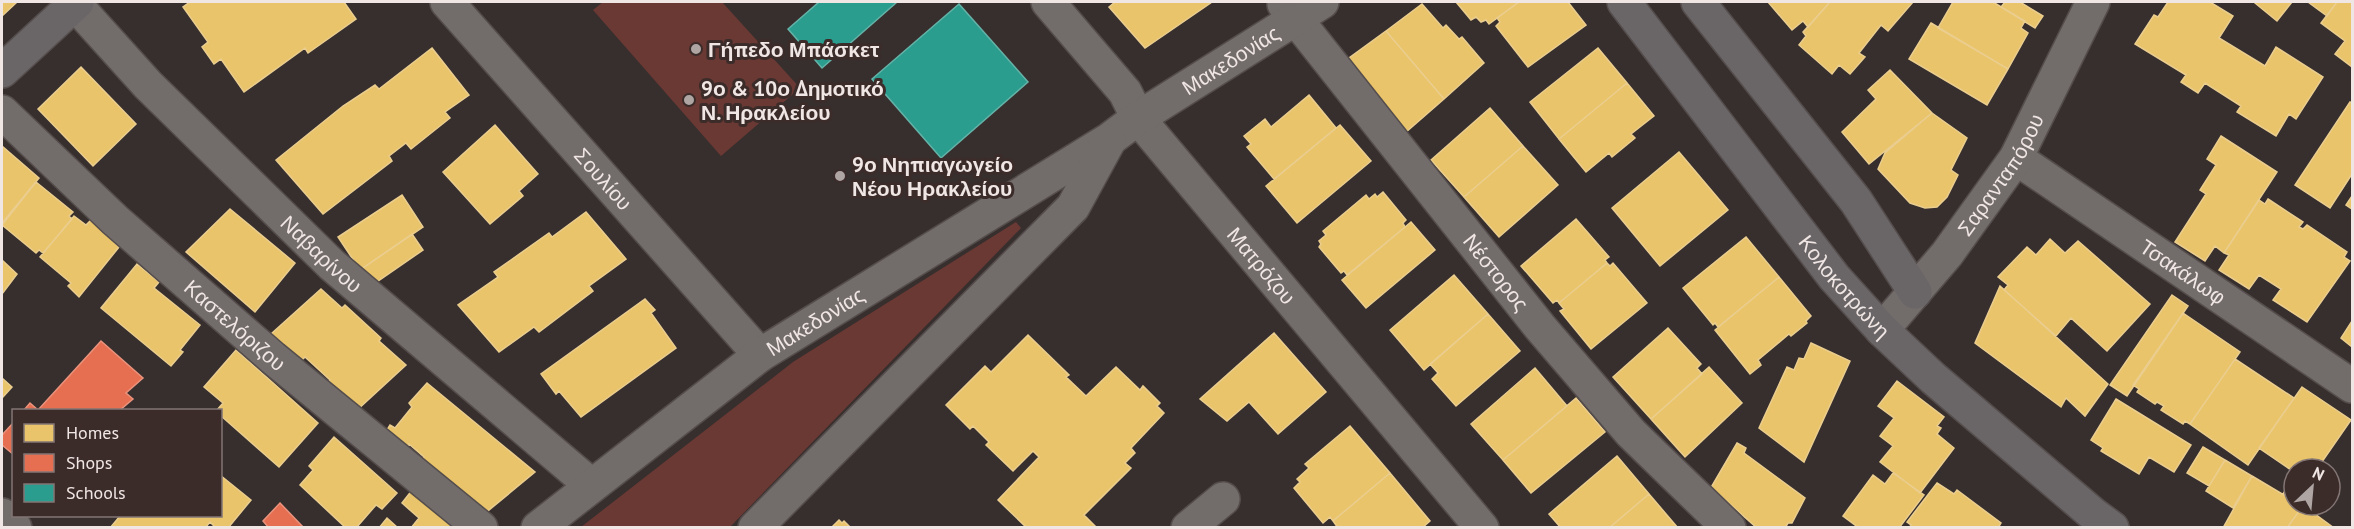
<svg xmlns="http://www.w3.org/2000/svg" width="2354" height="529" font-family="'PT Sans',sans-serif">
	<rect width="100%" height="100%" fill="#372f2e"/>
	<path fill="#6b3934" d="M603,2H722L800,88L721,156L593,10Z
		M1016,222L1021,228L730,527H581L793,362Z"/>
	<path fill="#e9c46a" stroke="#ebce8f" stroke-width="1.5" d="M2,2H17L2,16Z
		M190,2H344L356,19L308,53L305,48L244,92L221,59L214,64L202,47L208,42L183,7Z
		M1115,2H1212L1145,48L1109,7Z
		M1456,2H1519L1489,24L1486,20L1481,22L1476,17L1471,20Z
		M1519,2H1568L1586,25L1528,67L1496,26L1500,22L1497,18Z
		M1768,2H1830L1808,27L1803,21L1792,30Z
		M1830,2H1913L1888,31L1881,25L1859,53L1865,57L1850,74L1839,65L1832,74L1799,45L1806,36L1803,32Z
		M1953,2H1993L2025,21L2021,28L2028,33L2008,69L1938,28Z
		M2005,2H2020L2043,16L2035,28L2001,7Z
		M2168,2H2210L2233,16L2219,38L2265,66L2276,47L2323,77L2296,119L2289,114L2276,136L2237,112L2241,106L2205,83L2198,93L2181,82L2186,75L2135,44L2154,15L2158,17Z
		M2256,2H2292L2277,21L2255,3Z
		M2308,2H2337L2327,16Z
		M2337,2H2352V67L2335,54L2345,41L2321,23Z
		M1422,4L1443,28L1446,25L1459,39L1462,37L1484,63L1444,99L1386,31Z
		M1931,23L2008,69L1987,105L1909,59Z
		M1386,31L1444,99L1405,133L1345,61Z
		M432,48L469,95L445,112L450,118L411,149L406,143L389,156L392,161L323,214L276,160L343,106L375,85L379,89Z
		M1598,48L1627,83L1559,139L1530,102Z
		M81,67L136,124L93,166L38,109Z
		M1890,70L1932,113L1869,164L1842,132L1876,99L1868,90Z
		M1627,83L1654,116L1631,134L1635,138L1612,157L1609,153L1586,172L1559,139Z
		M1309,95L1336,128L1274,179L1247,147L1251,144L1244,136L1265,119L1271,127Z
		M2350,102L2352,103V174L2330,208L2295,185Z
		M1490,108L1523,146L1464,197L1431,160Z
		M1932,113L1967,138L1951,170L1958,175L1947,197L1937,207L1925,208L1910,203L1878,169L1885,153Z
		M495,125L538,174L519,191L523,196L490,224L443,172Z
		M1340,125L1371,161L1297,223L1266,186Z
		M2221,136L2277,172L2224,253L2215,246L2205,261L2175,242L2206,194L2200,190L2216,165L2207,159Z
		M2,146L39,178L2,223Z
		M1523,146L1558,185L1499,237L1464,197Z
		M1679,152L1728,210L1660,266L1612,208Z
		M36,182L73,212L69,216L72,219L43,253L39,250L36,253L2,225Z
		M1383,192L1406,220L1403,223L1405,227L1347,275L1344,271L1341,273L1319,247L1321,244L1319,241L1326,235L1323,231L1366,195L1369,199L1375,194L1377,197Z
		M402,195L423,227L360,270L338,237Z
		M2352,196V209L2346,205Z
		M2268,199L2303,222L2299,227L2303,229L2307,225L2347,252L2344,257L2350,261L2307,322L2273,300L2281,289L2259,275L2249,289L2219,270L2229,255L2224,253L2259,200L2265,204Z
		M230,209L295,263L255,312L186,252Z
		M586,212L626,259L589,286L593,291L539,332L534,327L499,352L458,305L498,277L494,272L549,233L552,237Z
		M74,216L86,225L91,220L119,247L79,297L68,286L71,283L40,257Z
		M1576,219L1609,257L1605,260L1607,263L1559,303L1557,300L1553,303L1521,266Z
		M1411,222L1435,250L1366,308L1342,280Z
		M412,234L423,250L371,286L360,270Z
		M1746,237L1779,277L1718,327L1715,323L1713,325L1683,288Z
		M2050,239L2065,253L2078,241L2150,304L2107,351L2071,318L2056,336L2004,290L2008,285L1998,277L2027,247L2036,255Z
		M2,260L17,274L2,294Z
		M1607,263L1610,266L1613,263L1647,303L1591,349L1560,311L1564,309L1559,303Z
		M137,264L159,282L154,288L200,325L180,350L183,352L171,366L101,308Z
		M1454,275L1488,314L1424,370L1390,330Z
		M1779,277L1811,316L1806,321L1807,323L1791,336L1789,334L1758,360L1761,365L1750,374L1715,330Z
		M2000,286L2108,384L2085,416L2066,398L2061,407L1975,343Z
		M321,289L342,308L345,305L381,338L379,341L406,365L356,411L326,384L330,380L305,357L301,361L271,334Z
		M2172,295L2188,306L2127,396L2110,385Z
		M645,299L655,310L651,313L676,348L581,417L559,391L556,394L541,374Z
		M2183,313L2240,352L2190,424L2185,421L2183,424L2161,410L2164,406L2157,402L2155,404L2137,392L2139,389L2133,385Z
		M1488,314L1520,351L1456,406L1432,379L1438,373L1430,364Z
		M2352,321V347L2341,338Z
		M1668,328L1701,364L1697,368L1702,374L1651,419L1613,377Z
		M1274,333L1326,392L1278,434L1249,402L1227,421L1200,399Z
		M1028,335L1069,375L1066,377L1086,396L1116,367L1140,390L1143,386L1160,403L1157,406L1164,413L1131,448L1135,453L1125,463L1131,468L1084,515L1097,528H1027L998,500L1039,457L1033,451L1013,471L986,445L989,442L973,426L970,429L946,405L985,366L991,372Z
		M1811,343L1850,361L1804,462L1759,428L1787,367L1794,370L1799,358L1804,359Z
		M236,350L318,423L279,467L220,415V410H217L223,403L204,387Z
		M2235,359L2294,398L2248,465L2190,424Z
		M1709,367L1742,403L1685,457L1651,419Z
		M1535,368L1567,406L1503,460L1471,424Z
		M2,378L12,387L2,398Z
		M1897,381L1944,417L1937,426L1941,428L1937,434L1954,448L1920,493L1880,462L1893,446L1880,436L1894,418L1878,406Z
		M427,383L535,472L483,515L420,463L424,457L409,444L405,450L385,433L390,425L395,428L412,407L409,403Z
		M2302,387L2351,420L2317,469H2294V472L2259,448Z
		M1576,398L1605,432L1531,493L1503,460Z
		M2116,399L2191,445L2174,472L2149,457L2139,474L2101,451L2103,448L2091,440Z
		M1350,426L1390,473L1333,521L1330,517L1323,523L1294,488L1300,482L1297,479L1309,468L1305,464Z
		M334,437L397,493L382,509L376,505L356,528H346L300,485L313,470L309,466Z
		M1737,443L1746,448L1744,453L1805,498L1792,523H1788L1785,528H1757L1714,490L1709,491Z
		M2203,447L2225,460L2209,486L2187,473Z
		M1617,456L1649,494L1609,528H1561L1549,514Z
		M2225,460L2252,476L2233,508L2206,491Z
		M1390,473L1430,521L1422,528H1338L1333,521Z
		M1893,473L1924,495L1899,528H1859L1843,516L1873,475L1885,484Z
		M220,475L251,500L228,528H216L210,522L205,528H110L120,516H220Z
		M2252,476L2294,501V505L2302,507L2287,528H2223Z
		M2292,480L2294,482V501L2283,494Z
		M1937,483L1954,494L1957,490L2001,523L1998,528H1909L1911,525L1907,522Z
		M417,484L458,528H411L419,518L402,503Z
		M1649,494L1678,528H1609Z
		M2300,505H2316L2312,512Z
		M2302,507L2312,512L2334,528H2287Z
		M387,518L398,528H379Z
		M839,520L842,523L844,521L851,528H831Z"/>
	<path fill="#e76f51" stroke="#ea937d" stroke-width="1.5" d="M101,341L143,378L126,393L133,399L120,410H24L30,403L38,410Z
		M14,422V455L2,445V435Z
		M280,503L304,528H269L263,521Z"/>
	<path fill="#2a9d8f" stroke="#65b3a8" stroke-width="1.5" d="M819,2H897L822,68L788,29Z
		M959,4L1028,82L941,158L872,79Z"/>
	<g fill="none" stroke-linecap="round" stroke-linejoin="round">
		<g stroke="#544d4c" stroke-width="36">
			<g id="street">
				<path id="s1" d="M73,2L148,85L332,265L591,485"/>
				<path id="s2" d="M447,2L760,355"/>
				<path id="s3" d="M1048,2L1125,92L1138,118L1482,528"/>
				<path id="s4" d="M1284,4L1540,327L1631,433L1729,528"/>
				<path id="s5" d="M2,112L115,220L273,358L481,528"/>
				<path id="s6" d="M2016,158L2352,386"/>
				<path id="s7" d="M1882,330L1947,254L2016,158L2093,2"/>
				<path d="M2,515L15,528"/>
				<path id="s8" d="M538,528L760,355L1110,139L1138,118L1322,2"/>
				<path d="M755,528L1073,207L1109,141"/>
				<path d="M1188,528L1223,499"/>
			</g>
		</g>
		<g stroke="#544d4c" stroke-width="36">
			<g id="secondary">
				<path id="s9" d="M1624,2L1834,277L1882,330L1933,378L2093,514L2112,528"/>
				<path d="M1698,2L1856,201L1915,292"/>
				<path d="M2,71L77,2"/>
			</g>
		</g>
		<use href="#street" stroke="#726c6b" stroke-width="33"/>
		<use href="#secondary" stroke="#6a6668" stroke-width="33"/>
	</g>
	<g fill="#afa6a4" stroke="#3b2c2a" stroke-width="2">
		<circle cx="696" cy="49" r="6"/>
		<circle cx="689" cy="100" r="6"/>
		<circle cx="840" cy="176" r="6"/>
	</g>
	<g text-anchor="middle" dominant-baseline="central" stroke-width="6" stroke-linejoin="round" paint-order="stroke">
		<g font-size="21" font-weight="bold" fill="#f0e6e4" stroke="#3b2c2a" text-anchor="start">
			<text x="708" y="49">Γήπεδο Μπάσκετ</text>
			<text x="701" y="88">9ο &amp; 10ο Δημοτικό<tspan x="701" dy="24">Ν. Ηρακλείου</tspan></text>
			<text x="852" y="164">9ο Νηπιαγωγείο<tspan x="852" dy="24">Νέου Ηρακλείου</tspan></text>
		</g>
		<g font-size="21" fill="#f0e6e4" stroke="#3b2c2a">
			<text stroke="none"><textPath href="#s8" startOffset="837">Μακεδονίας</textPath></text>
			<text stroke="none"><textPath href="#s7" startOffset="196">Σαρανταπόρου</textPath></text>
			<text stroke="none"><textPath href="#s2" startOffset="236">Σουλίου</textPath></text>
			<text stroke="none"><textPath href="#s1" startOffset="354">Ναβαρίνου</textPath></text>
			<text stroke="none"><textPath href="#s3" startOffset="340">Ματρόζου</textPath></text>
			<text stroke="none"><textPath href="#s6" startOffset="202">Τσακάλωφ</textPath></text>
			<text stroke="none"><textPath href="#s4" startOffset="342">Νέστορος</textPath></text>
			<text stroke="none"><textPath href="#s9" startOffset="360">Κολοκοτρώνη</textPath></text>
			<text stroke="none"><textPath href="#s8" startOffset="346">Μακεδονίας</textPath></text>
			<text stroke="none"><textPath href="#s5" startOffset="316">Καστελόριζου</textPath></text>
		</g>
	</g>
	<rect width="2354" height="529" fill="none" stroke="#f0e6e4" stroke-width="6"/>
	<rect x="12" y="409" width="210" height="108" fill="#3b2c2a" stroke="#837674" stroke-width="1.5"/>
	<rect x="24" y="424" width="30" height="18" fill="#e9c46a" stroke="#837674" stroke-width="1.5"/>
	<text x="66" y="439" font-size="18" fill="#f0e6e4">Homes</text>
	<rect x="24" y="454" width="30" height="18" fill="#e76f51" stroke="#837674" stroke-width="1.5"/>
	<text x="66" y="469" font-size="18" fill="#f0e6e4">Shops</text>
	<rect x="24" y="484" width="30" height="18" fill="#2a9d8f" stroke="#837674" stroke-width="1.5"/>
	<text x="66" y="499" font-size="18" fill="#f0e6e4">Schools</text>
	<g transform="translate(2312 487) rotate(26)"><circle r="28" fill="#3b2c2a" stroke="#837674" stroke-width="1.5"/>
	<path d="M0-4.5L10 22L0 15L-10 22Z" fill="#afa6a4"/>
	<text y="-9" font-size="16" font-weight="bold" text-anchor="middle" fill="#f0e6e4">N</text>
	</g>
</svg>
